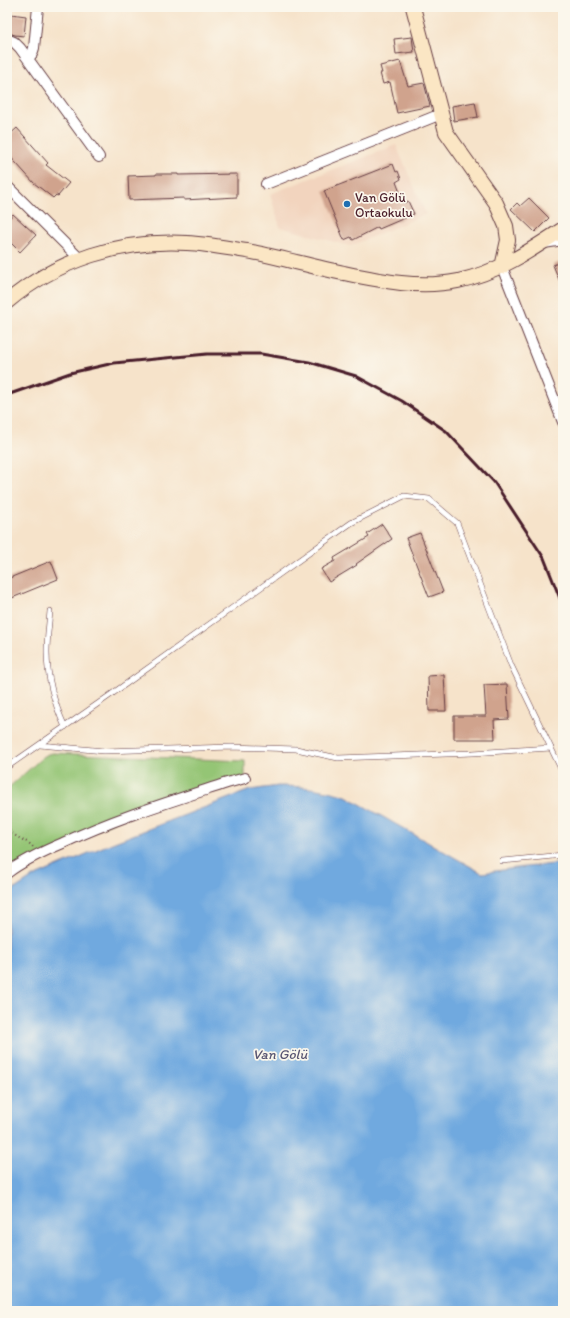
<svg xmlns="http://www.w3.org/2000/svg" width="570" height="1318" font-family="Itim,sans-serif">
	<rect width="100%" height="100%" fill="#fbf7ec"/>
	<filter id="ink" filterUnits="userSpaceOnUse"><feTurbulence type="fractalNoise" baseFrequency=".025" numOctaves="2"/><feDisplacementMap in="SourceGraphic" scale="8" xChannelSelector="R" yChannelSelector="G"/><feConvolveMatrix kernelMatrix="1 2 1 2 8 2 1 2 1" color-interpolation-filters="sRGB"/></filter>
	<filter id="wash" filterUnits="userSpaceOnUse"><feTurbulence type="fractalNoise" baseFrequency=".012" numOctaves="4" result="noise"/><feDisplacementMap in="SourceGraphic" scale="16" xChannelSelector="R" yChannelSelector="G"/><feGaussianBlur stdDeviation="0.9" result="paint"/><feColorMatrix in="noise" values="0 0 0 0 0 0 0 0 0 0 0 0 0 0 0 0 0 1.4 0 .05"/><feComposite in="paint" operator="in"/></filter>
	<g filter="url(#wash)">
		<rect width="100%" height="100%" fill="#f6e3ca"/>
		<path fill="#f2d4be" d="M396,145L426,214L350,246L280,227L270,194Z"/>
		<path fill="#94c575" stroke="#6f7250" d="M52,753L245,761V778L117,820L7,873V789L43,757L48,754Z"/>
		<path fill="#6fa9df" stroke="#5c6485" d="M278,786C302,786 324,789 346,796L482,873L516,868L563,863V1311H7V894L33,877L112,843L250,790Z"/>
		<g id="blocks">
			<path fill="#d0a38d" d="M11,14L26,16L24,36L15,35L9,33Z
				M412,37L414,52L396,54L394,39Z
				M400,61L408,86L424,83L430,106L397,113L390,82L383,84L380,73H382L380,66Z
				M475,102L478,117L454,121L452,106Z
				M17,128L48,163L46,165L69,183L58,196L56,195L53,198L34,183L7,153V137Z
				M393,164L396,172L398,171L401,179L396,182L404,203L408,201L414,214L379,229L378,227L353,240L351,237L344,240L324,191Z
				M156,174H178V175L237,174V197L184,200V198L129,200L128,176L156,175Z
				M529,198L549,218L535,232L511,209L517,203L520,206Z
				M13,214L36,235L20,252L7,239V221Z
				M563,261V289L553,265Z
				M382,524L392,539L356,564L357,565L329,582L321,569L335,561L334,558L369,537L367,534Z
				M420,533L443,592L429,597L406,538Z
				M51,561L58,579L7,600V579Z
				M444,675L446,711H429L428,676Z
				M507,684L509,719L494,720L495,739H454V716H486L484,685Z"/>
		</g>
	</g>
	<g filter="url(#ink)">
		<use href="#blocks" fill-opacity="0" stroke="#643c43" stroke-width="1"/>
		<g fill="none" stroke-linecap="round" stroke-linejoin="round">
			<g stroke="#643c43" stroke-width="6">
				<path id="lane" d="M50,611C49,624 47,638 47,652C47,678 54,703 65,727
					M40,745L104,751L231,747L296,749L338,758L473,753L551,748
					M7,767L109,696L351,523L404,496L429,499L457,523L511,665L563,773
					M502,861L563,855"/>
			</g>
			<g stroke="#643c43" stroke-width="12">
				<path id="street" d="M7,39L14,42L20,48L99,157
					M28,59L32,54L34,48L38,7
					M266,184L441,114
					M7,186L80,259
					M544,243L563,240
					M502,267L563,422
					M7,873C24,860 44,851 63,843C116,818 172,801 227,783L245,778"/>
			</g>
			<g stroke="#643c43" stroke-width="16">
				<path id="secondary" d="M413,7L446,132L496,203L506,226L508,240L502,267
					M7,302C56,260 123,239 187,243C207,244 227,248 247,251C280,257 312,267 344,273C382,281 420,289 458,281C497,273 530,251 563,229"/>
			</g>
			<path stroke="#643c43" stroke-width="2" stroke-dasharray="1 3" stroke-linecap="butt" d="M7,827C14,839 28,840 33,847"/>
			<use href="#lane" stroke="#fff" stroke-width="5"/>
			<use href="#street" stroke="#fff" stroke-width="10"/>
			<use href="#secondary" stroke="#fbe6c4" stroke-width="14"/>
			<path stroke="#4a1f2b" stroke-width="3" d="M7,395L70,373L114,363L207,354H261L309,362L356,376L402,401L446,431L494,482L544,558L563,606"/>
		</g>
	</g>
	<circle fill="#1f6fb2" stroke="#fbf7ec" stroke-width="1.5" cx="347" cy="204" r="4"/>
	<g text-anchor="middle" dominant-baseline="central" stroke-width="3.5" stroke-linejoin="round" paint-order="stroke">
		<g font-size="13" fill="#4a1f2b" stroke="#fbf7ec" text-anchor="start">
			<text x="355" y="197">Van Gölü<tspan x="355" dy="15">Ortaokulu</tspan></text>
		</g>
		<g font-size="14" font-style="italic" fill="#595673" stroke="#fbf7ec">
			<text x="280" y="1054">Van Gölü</text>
		</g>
	</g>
	<rect width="570" height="1318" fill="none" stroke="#fbf7ec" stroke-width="24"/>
</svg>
